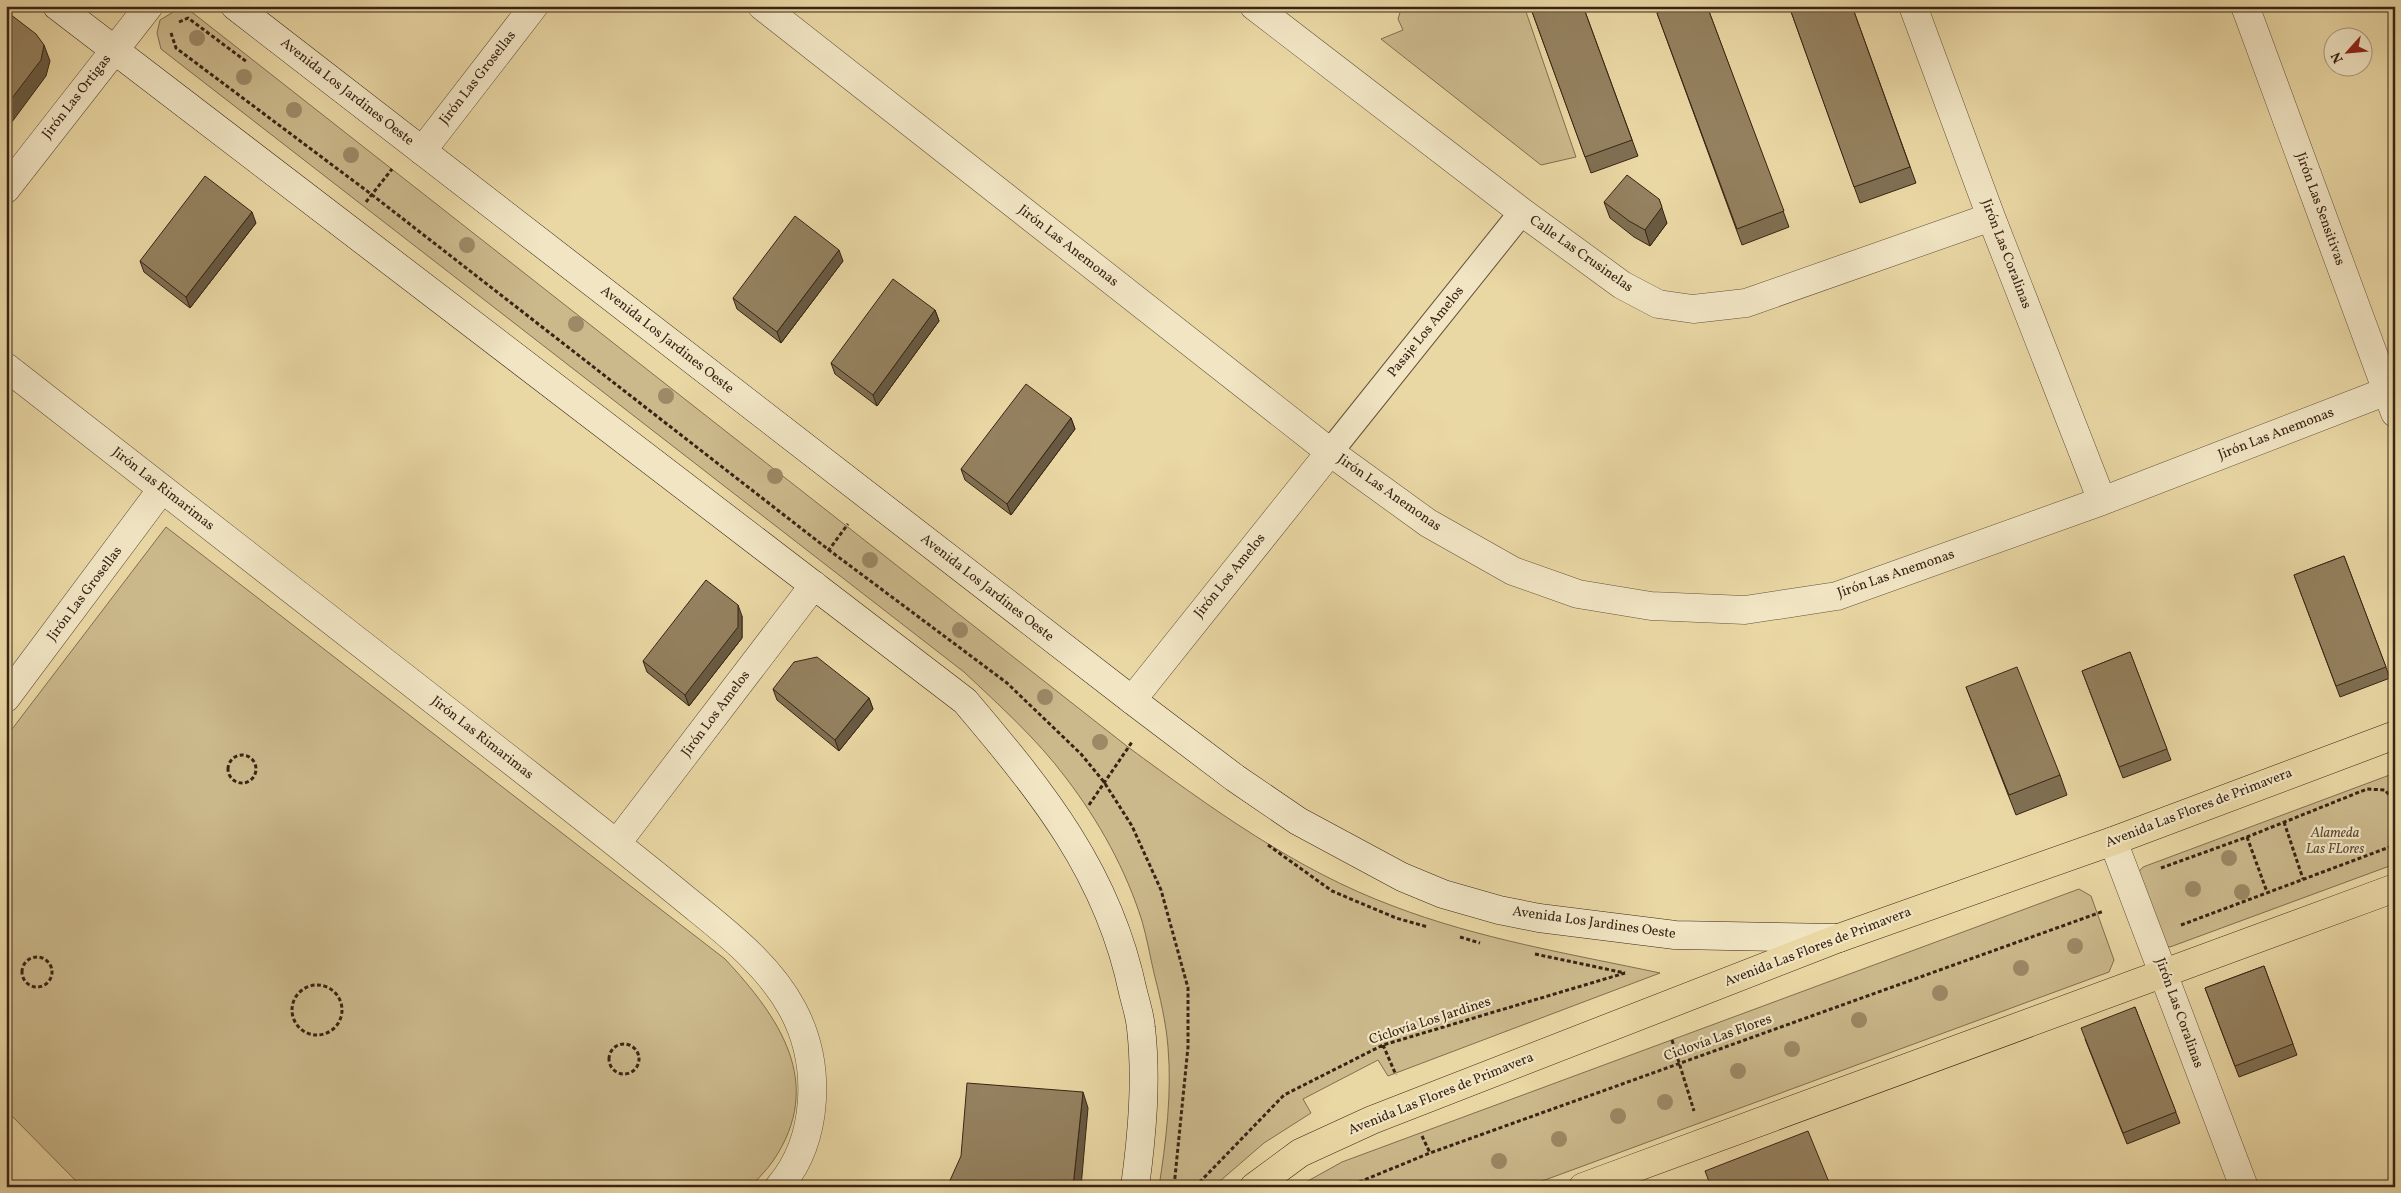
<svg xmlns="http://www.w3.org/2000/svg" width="2401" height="1193" font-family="Vollkorn,serif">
	<rect width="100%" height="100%" fill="#e9d7a4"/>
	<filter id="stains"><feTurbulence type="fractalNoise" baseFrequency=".004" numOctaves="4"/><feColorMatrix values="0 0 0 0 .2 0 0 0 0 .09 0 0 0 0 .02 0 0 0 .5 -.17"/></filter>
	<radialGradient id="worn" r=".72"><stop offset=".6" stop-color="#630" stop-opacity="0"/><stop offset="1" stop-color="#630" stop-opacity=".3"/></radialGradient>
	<path fill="#cbb98c" stroke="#826e50" d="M1402,6H1524L1576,157L1541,165L1381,39L1403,30L1398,19Z
		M180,8L193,13L1128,747C1211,808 1296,870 1393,906C1479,939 1571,954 1660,973L1388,1076L1378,1060L1303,1099L1311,1113L1264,1143L1213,1187H1159C1166,1141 1172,1094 1168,1047C1166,1022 1160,997 1154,973C1150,956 1147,938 1142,921C1126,870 1099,821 1066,778C1037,739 999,705 964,672L161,49L157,33L160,20Z
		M166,527L725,959C779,1017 826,1083 773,1161C767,1170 758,1178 751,1187H82L6,1110V737Z
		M2395,773V864L2170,947L2164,945L2137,874L2143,867Z
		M2079,889L2091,896L2114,960L2109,972L1526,1187H1297L1342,1162Z"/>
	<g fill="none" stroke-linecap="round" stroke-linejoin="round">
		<g stroke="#645139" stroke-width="27">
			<path id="pedestrian" d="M1330,452L1522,212"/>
		</g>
		<g stroke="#645139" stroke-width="29">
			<path id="minor" d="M762,6L1330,452L1428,523L1513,571L1578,594L1651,606L1745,610L1837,596L2102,501L2387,391
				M1254,6L1522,212L1622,285L1658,304L1693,309L1746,303L1991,217
				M1913,6L1991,217L2102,501
				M2245,6L2395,413
				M422,151L534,6
				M6,189L149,6
				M6,367C182,504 357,641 532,777C583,817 634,857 684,898C724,931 768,963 793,1010C822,1065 819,1140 779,1187
				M6,698L162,489
				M1132,700L1330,452
				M2113,841L2244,1187
				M617,843L814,585"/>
		</g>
		<g stroke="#382415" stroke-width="29">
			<path id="secondary" d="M57,6L965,701C1042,792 1108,872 1133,992C1136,1004 1140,1016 1141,1028C1147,1081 1142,1135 1135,1187
				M235,6L1132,700L1235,778L1298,821L1402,877L1443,894L1499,910L1539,918L1675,935L1839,938"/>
		</g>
		<g stroke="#382415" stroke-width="29">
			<path id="primary" d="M1254,1187L1300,1153L1372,1120L1839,938L2113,841L2395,735
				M1583,1187L2395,888"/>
		</g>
		<path stroke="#382415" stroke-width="3" stroke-dasharray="4 2.5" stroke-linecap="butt" d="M179,22L188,18L247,62
			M171,33L176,48L371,194L829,550L1007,683L1081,754L1104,782L1132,826L1161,890L1188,988V1047L1174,1187
			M366,202L392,169
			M828,551L848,524
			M228 769a14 14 0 1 1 28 0a14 14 0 1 1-28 0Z
			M1089,805L1132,742
			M2284,822L2303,879
			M2247,837L2267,892
			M1268,845L1332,891L1396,918L1428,927
			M2161,868L2247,837L2367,789L2385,790L2395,802
			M2181,925L2395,845
			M1460,937L1480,943
			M1535,954L1625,973
			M22 972a15 15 0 1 1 30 0a15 15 0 1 1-30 0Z
			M292 1010a25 25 0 1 1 50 0a25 25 0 1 1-50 0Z
			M1672,1040L1694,1111
			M609 1059a15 15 0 1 1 30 0a15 15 0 1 1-30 0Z
			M1383,1045L1396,1075
			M1422,1136L1430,1153
			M1195,1187L1284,1095L1383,1045L1625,973
			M1347,1187L1430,1153L2104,911"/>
		<use href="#pedestrian" stroke="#f1e5c4" stroke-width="25"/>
		<use href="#minor" stroke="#f1e5c4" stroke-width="28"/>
		<use href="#secondary" stroke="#f1e5c4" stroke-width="28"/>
		<use href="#primary" stroke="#e9d7a4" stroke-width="28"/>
	</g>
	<g fill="#9c8966">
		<circle cx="197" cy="38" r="8"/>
		<circle cx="244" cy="77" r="8"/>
		<circle cx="294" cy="110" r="8"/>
		<circle cx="351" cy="155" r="8"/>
		<circle cx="467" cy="245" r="8"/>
		<circle cx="576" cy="324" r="8"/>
		<circle cx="666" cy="396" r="8"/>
		<circle cx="775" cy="476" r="8"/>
		<circle cx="870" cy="560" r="8"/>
		<circle cx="960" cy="630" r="8"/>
		<circle cx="1045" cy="697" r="8"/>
		<circle cx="1100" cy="742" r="8"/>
		<circle cx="2229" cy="858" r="8"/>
		<circle cx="2193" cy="889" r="8"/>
		<circle cx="2242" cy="892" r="8"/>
		<circle cx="2075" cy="946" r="8"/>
		<circle cx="2021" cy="968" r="8"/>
		<circle cx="1940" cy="993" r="8"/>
		<circle cx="1859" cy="1020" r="8"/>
		<circle cx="1792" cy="1049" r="8"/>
		<circle cx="1738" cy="1071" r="8"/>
		<circle cx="1665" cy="1102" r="8"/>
		<circle cx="1618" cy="1116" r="8"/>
		<circle cx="1559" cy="1139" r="8"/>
		<circle cx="1499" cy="1161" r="8"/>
	</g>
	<path fill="#7f6f52" stroke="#382415" d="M1530,6H1583L1638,156L1591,173Z
		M1707,6L1789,227L1742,245L1657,13Z
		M1789,6H1852L1916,183L1860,203Z
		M1604,202L1667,223L1650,246L1634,237L1610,218Z
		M256,223L190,308L144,272L140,261Z
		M843,261L781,343L737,309L733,298Z
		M935,310L939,321L877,406L835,374L831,363Z
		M1071,418L1075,429L1011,515L965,480L961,469Z
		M2344,556L2390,678L2340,697L2294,575Z
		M742,616V638L689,706L647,672L643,661Z
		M2130,652L2171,760L2123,778L2082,671Z
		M1966,687L2060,775L2067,795L2016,815Z
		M773,689L869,698L873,709L839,751L777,700Z
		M2264,966L2297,1055L2239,1077L2205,988Z
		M2135,1007L2180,1123L2127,1144L2085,1039Z"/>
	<path fill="#685a42" stroke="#382415" d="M44,45L50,61L46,76L6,130V106Z
		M1659,199L1667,223L1650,246L1645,230Z
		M252,212L256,223L190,308L186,297Z
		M839,250L843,261L781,343L777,332Z
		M935,310L939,321L877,406L873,395Z
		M1071,418L1075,429L1011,515L1007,504Z
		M738,605L742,616V638L689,706L685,695Z
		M869,698L873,709L839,751L835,740Z
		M1083,1092L1088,1108L1081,1187H1073Z"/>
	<path fill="#94815f" stroke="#382415" d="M1530,6H1583L1632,140L1585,157Z
		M1675,6H1707L1784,211L1737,229L1657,13Z
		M1789,6H1852L1910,167L1854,187Z
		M6,11L36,34L44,45L41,60L6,106Z
		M1627,175L1659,199L1662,207L1645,230L1629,221L1604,202Z
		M205,176L252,212L186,297L140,261Z
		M795,216L839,250L777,332L733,298Z
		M893,279L935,310L873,395L831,363Z
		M1026,384L1071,418L1007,504L961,469Z
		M2344,556L2386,667L2336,686L2294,575Z
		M706,580L738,605V627L685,695L643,661Z
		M2130,652L2167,749L2119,767L2082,671Z
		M817,657L869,698L835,740L773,689L794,662Z
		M2017,667L2060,775L2009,795L1966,687Z
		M2264,966L2293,1044L2235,1066L2205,988Z
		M2135,1007L2176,1112L2123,1133L2081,1028Z
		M967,1083L1083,1092L1073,1187H947L961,1156Z
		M1808,1131L1831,1187H1711L1705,1171Z"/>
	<g text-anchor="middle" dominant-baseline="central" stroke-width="4.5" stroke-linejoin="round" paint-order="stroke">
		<g font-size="14" fill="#382415" stroke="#f1e5c4">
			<text transform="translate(478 78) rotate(-52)">Jirón Las Grosellas</text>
			<text transform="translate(347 92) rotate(38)">Avenida Los Jardines Oeste</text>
			<text transform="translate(77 97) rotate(-52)">Jirón Las Ortigas</text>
			<text transform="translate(2320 209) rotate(70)">Jirón Las Sensitivas</text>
			<text transform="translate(1068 246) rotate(38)">Jirón Las Anemonas</text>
			<text transform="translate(1581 254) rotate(35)">Calle Las Crusinelas</text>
			<text transform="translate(2006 254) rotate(69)">Jirón Las Coralinas</text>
			<text transform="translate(1426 332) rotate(-51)">Pasaje Los Amelos</text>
			<text transform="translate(667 340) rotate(38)">Avenida Los Jardines Oeste</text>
			<text transform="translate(2276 434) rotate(-21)">Jirón Las Anemonas</text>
			<text transform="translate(163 489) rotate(38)">Jirón Las Rimarimas</text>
			<text transform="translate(1389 493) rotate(35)">Jirón Las Anemonas</text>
			<text transform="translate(1896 574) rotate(-19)">Jirón Las Anemonas</text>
			<text transform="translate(1230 576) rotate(-51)">Jirón Los Amelos</text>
			<text transform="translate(987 588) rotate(38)">Avenida Los Jardines Oeste</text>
			<text transform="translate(85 594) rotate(-53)">Jirón Las Grosellas</text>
			<text transform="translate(716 714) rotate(-53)">Jirón Los Amelos</text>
			<text transform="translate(482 738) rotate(38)">Jirón Las Rimarimas</text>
			<text transform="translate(2199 808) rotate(-21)">Avenida Las Flores de Primavera</text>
			<text transform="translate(1594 923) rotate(8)">Avenida Los Jardines Oeste</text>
			<text transform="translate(1818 947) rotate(-21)">Avenida Las Flores de Primavera</text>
			<text transform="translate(2179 1013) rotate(70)">Jirón Las Coralinas</text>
			<text transform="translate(1430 1021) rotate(-18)">Ciclovía Los Jardines</text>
			<text transform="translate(1718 1038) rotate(-20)">Ciclovía Las Flores</text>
			<text transform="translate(1441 1094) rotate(-22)">Avenida Las Flores de Primavera</text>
		</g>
		<g font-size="14" font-style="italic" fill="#5d4933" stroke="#f1e5c4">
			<text x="2335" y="833">Alameda<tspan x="2335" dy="16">Las FLores</tspan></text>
		</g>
	</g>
	<rect width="2401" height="1193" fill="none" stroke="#e9d7a4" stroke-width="25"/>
	<rect x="8" y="8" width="2386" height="1178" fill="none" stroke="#382415" stroke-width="2.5"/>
	<rect x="12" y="12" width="2376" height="1168" fill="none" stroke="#382415"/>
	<g transform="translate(2348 52) rotate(243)"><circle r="24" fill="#f1e5c4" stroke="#a7987e"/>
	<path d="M0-4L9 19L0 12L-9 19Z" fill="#8f2418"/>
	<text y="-8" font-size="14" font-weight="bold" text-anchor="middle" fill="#382415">N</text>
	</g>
	<rect width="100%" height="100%" filter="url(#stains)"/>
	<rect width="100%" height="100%" fill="url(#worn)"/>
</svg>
